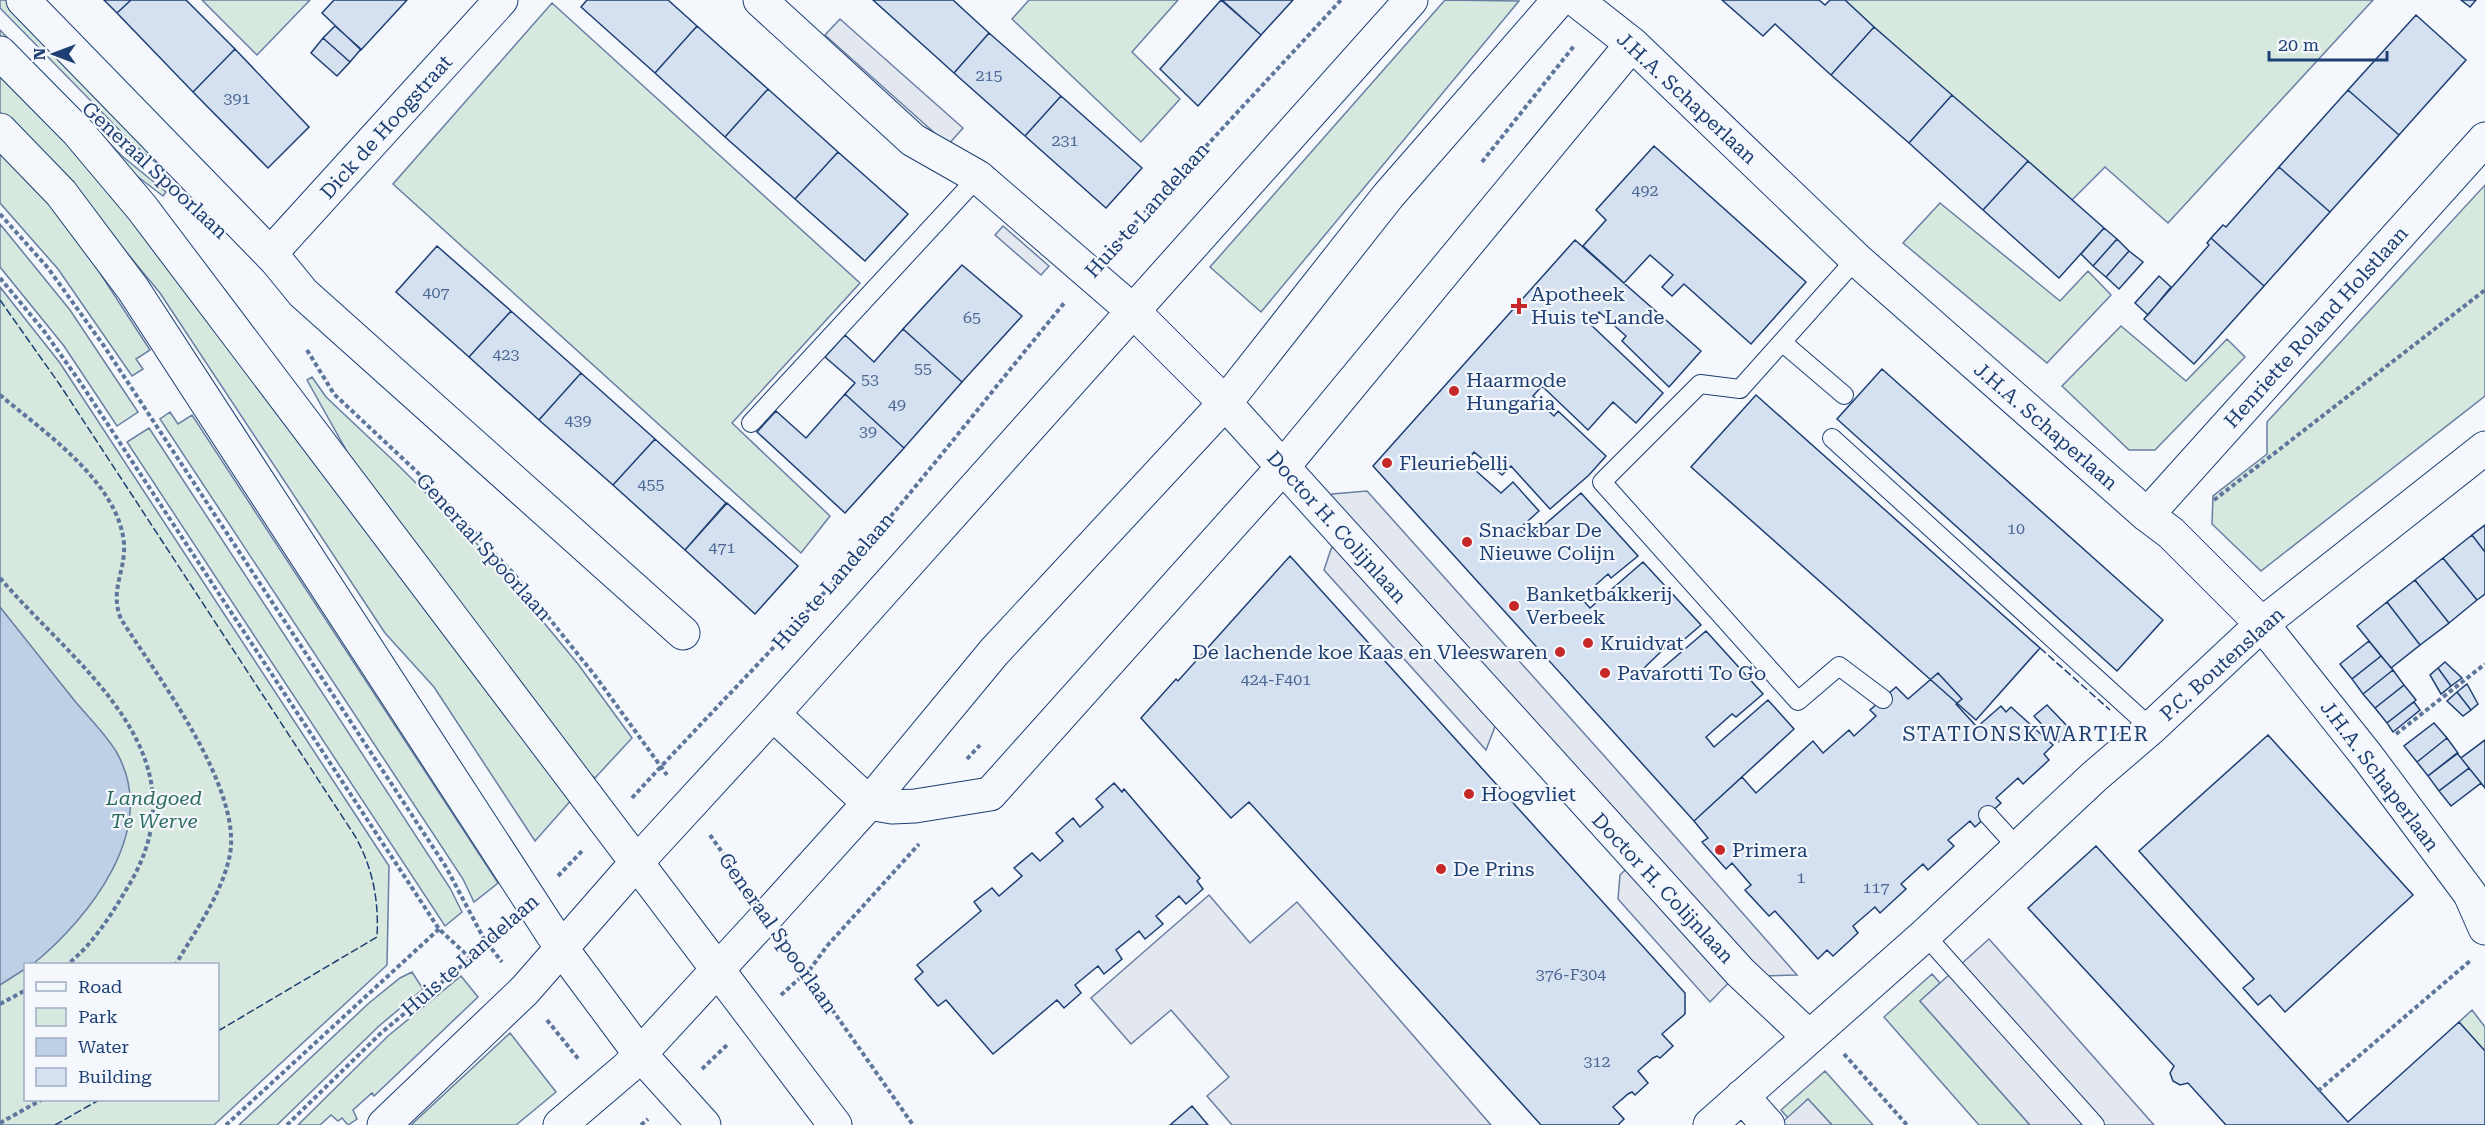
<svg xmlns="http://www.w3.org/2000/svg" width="2485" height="1125" font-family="'Roboto Serif',serif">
	<rect width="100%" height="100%" fill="#f4f7fb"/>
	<path fill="#d7e8df" stroke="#687fa3" stroke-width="1.5" fill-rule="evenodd" d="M0,0H9L192,192L133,144L0,8Z
		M202,0H310L257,55Z
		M1029,0H1178L1132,52L1180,99L1141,142L1012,19Z
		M1445,0L1519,1L1261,312L1210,267Z
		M1844,0H2373L2168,223L2105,167L2069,203Z
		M552,3L860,283L732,423L830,516L801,553L393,184Z
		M0,30L122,156L166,192L163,196L133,173L0,40Z
		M0,69L98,171L574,797L535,841L434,687L385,633L160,293L89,207L0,115Z
		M0,144L72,230L150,350L136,359L143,369L132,376L58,269L0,203Z
		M2485,185V396L2261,571L2212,524L2213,496L2267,454V422Z
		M1940,203L2060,301L2088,271L2111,295L2047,363L1903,243Z
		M0,224L70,310L138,412L117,426L64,346L0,267Z
		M0,287L60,363L389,866L387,965L214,1125H0ZM26,964H218V1100H26Z
		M2121,326L2186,381L2227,339L2245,357L2155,450H2129L2062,386Z
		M312,377L326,397L398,465L488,555L578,664L632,738L595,778L583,769L354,464L307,380Z
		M170,412L178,424L192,415L498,883L474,902L463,879L160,419Z
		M149,428L450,888L462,912L445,926L127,442Z
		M412,972L423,989L379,1026L277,1125H239L369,1003L400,978Z
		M1932,974L1940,983L1920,1001L2030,1125H1979L1884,1017Z
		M461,976L478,997L374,1096L372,1093L353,1110L357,1119L348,1125L342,1118L338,1121L331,1115L320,1125H298L388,1036Z
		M2472,1010L2485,1027V1051L2459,1022Z
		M510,1033L556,1092L516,1125H411Z
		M1825,1071L1873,1125H1832L1808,1099L1788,1118L1781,1110Z"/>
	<path fill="#e3e8f0" stroke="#687fa3" stroke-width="1.5" d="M840,19L963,128L948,145L825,35Z
		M1003,226L1049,266L1041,275L995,235Z
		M1367,491L1607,759L1797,975L1763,976L1739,972L1710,1002L1618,899L1620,875L1636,859L1496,724L1486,750L1324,570L1331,549L1344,536L1319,508L1332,494Z
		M1209,895L1250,943L1297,902L1491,1125H1232L1207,1096L1229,1077L1171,1010L1131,1044L1091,998Z
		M1989,939L2154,1125H2030L1920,1001Z
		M1808,1099L1832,1125H1779Z"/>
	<path fill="#bed0e5" stroke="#687fa3" stroke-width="1.5" d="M0,607C25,638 49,669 74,700C88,717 106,734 117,753C160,830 89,918 33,964H26L25,969L0,985Z"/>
	<path fill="#d5e0f0" stroke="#1d3f73" stroke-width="1.5" d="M104,0H131L117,13Z
		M131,0H186L235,49L193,92L117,13Z
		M334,0H407L361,50L322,13Z
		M587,0H668L697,26L655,73L581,7Z
		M873,0H953L989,33L954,73Z
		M1221,0L1261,35L1198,106L1160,69Z
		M1222,0H1293L1261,35Z
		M1722,0H1819L1825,5L1830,0H1845L1874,27L1831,75L1775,24L1763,36Z
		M2461,0H2476L2470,7Z
		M2416,15L2466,60L2399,135L2348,90Z
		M335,26L361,49L350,62L323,38Z
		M697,26L768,89L725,137L655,73Z
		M1874,27L1952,95L1909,143L1831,75Z
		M989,33L1061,96L1025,136L954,73Z
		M323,38L350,62L337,76L311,53Z
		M235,49L309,127L268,168L193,92Z
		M768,89L838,152L795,199L725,137Z
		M2348,90L2399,135L2330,212L2279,167Z
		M1952,95L2028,161L1983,210L1909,143Z
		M1061,96L1142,168L1106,208L1025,136Z
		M1654,146L1806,282L1751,344L1684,284L1672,296L1662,287L1673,275L1650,255L1624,283L1583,246L1606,220L1596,210Z
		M838,152L908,214L865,261L795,199Z
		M2028,161L2104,228L2059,278L1983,210Z
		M2279,167L2330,212L2264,286L2211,238L2223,225L2226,227Z
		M2104,228L2117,239L2093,266L2081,254Z
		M2211,238L2264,286L2194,364L2144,319L2209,245L2207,243Z
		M2117,239L2129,251L2106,277L2093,266Z
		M1575,240L1701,351L1669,387L1622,341L1626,336L1599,312L1589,323L1663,393L1636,423L1613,402L1588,430L1542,386L1533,396L1554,416L1558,411L1606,456L1589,475L1550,509L1511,466L1502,475L1474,452L1466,462L1501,493L1513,482L1539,511L1519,529L1528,539L1581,493L1638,556L1611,578L1608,574L1581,598L1590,608L1643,562L1701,625L1674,648L1669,644L1644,668L1652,677L1706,631L1763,694L1736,717L1732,714L1706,737L1714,747L1768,700L1794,729L1694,821L1373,466Z
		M437,246L511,311L469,357L396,292Z
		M2129,251L2143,262L2119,289L2106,277Z
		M962,265L1022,316L962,382L903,329Z
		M2159,276L2171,287L2148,315L2135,303Z
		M511,311L581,373L539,420L469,357Z
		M903,329L962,382L904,448L845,394L855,383L825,357L845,335L874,362Z
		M1882,369L2163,620L2117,671L1837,419Z
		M581,373L655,439L613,485L539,420Z
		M845,394L904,448L845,513L757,432L776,411L806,438Z
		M1756,395L2040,648L1976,720L1691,467Z
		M655,439L726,503L685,550L613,485Z
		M727,503L798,566L755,614L685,550Z
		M2485,525V552L2472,535Z
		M2472,535L2485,552V594L2477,600L2443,558Z
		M1290,556L1685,993V1014L1662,1034L1673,1046L1660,1058L1657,1056L1653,1058L1638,1071L1648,1083L1635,1095L1632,1092L1628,1094L1613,1107L1624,1119L1618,1125H1541L1249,802L1231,818L1141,718L1176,679L1178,681Z
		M2443,558L2477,600L2449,623L2415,580Z
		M2415,580L2449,623L2420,645L2387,602Z
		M2387,602L2420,645L2391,668L2357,626Z
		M2369,641L2381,656L2352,679L2340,664Z
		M2381,656L2393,670L2363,694L2352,679Z
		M2445,662L2462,678L2451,686L2438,668Z
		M2438,668L2451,686L2441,694L2430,675Z
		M2393,670L2404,685L2375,708L2363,694Z
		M1938,673L1962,699L1956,704L1977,727L2001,706L2006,712L2011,707L2053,745L2044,754L2049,760L2023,784L2018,778L1996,798L2001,803L1975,827L1970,821L1948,840L1954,846L1928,870L1923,864L1901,884L1906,889L1880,913L1875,907L1853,926L1858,933L1833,956L1827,950L1818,959L1775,911L1769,916L1745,890L1751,885L1732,863L1726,869L1702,842L1708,838L1694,821L1742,777L1756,793L1813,741L1823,753L1849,730L1854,736L1876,716L1870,710L1896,687L1908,699Z
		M2467,684L2478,704L2471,710L2457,692Z
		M2404,685L2416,700L2387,723L2375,708Z
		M2457,692L2471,710L2463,716L2447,701Z
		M2414,702L2420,710L2393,732L2387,723Z
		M2047,705L2071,730L2058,742L2034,716Z
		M2434,723L2447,738L2417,762L2404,746Z
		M2268,735L2413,895L2285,1012L2270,995L2258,1005L2243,988L2254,979L2139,851Z
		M2447,738L2458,753L2428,776L2417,762Z
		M2485,740V788L2461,758Z
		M2457,753L2469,768L2439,791L2428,776Z
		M2469,768L2481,783L2451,806L2439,791Z
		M1114,783L1122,792L1124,789L1200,878L1197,881L1203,889L1186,904L1179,896L1156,916L1163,924L1145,939L1139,931L1116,950L1122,959L1104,974L1098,966L1075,985L1081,993L1064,1008L1057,1000L993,1054L946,1000L938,1006L915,979L923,972L917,965L981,911L974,902L992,888L999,896L1022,876L1014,868L1032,853L1040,861L1063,841L1056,833L1073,818L1080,827L1103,807L1096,799Z
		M2096,846L2348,1122L2459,1022L2485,1051V1125H2226L2188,1083L2180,1085L2173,1081L2170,1073L2174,1066L2028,908Z
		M1192,1106L1208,1125H1170Z"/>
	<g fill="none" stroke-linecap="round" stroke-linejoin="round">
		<g stroke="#1d3f73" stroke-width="20">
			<path id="lane" d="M1856,259L1740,389L1700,384L1602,482L1798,701L1839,666L1883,699
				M1782,342L1844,395
				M751,423L978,177
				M1832,438L2151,728
				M1988,815L2018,848
				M1925,935L2095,1125"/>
		</g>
		<g stroke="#1d3f73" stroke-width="35">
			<path id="street" d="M23,0L276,260L303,293L683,633
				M760,0L913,140L978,177L1133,311L1225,403L1740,972L1809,1037
				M1576,0L1632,44L1856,259L2147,515L2171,533L2262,624L2367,756L2470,894L2485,928
				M270,254L501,0
				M2147,515L2485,139
				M773,714L869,803L892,807L915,806L990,794L1282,468L1632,44
				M1742,1096L1768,1125
				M1710,1125L1925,935L2095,776L2151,728L2262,624L2485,448"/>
		</g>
		<g stroke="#1d3f73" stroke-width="35">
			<path id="secondary" d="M0,53L78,132L142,208L835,1125
				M0,130L61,193L133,289L562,949L640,1054L704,1125
				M384,1125L525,990L637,862L773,714L1411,0
				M560,1125L627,1068L767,916L869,803L994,652L1225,403L1388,196L1559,0"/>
		</g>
		<path stroke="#5e769c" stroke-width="4" stroke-dasharray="4.5 3" stroke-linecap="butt" d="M1482,162L1574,46
			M0,214L48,268L104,346L446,867L484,939L502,962
			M1114,246L1341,0
			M0,278L44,331L80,382L439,929L471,959
			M307,350L334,394L416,471L513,573L596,677L667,775
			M0,395C44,432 118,482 124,543C126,572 109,590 121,619C156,675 246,791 229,859C220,897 195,931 176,964
			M2214,500L2485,290
			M0,578C77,668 207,753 129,885C111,915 94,943 68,964
			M2396,734L2485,664
			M967,759L980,745
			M632,798C707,716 785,638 858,555C929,472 996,386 1065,302
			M710,835L745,885
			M558,876L582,851
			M789,948L913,1125
			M781,995L811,968L827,946L919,844
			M0,1004L26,990
			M547,1020L580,1061
			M1844,1054L1907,1125
			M702,1069L727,1045
			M2318,1091L2470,961
			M0,1123L41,1100
			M226,1125L439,929
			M287,1125L381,1033L507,928
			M641,1125L648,1119"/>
		<use href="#lane" stroke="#f4f7fb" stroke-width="18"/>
		<use href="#street" stroke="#f4f7fb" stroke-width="33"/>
		<use href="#secondary" stroke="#f4f7fb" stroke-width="33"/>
		<path stroke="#1d3f73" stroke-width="1.5" stroke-dasharray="8 3" stroke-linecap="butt" d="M0,300L60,385L355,836C373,868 379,901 377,937L218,1031
			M2040,648L2110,710
			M55,1125L99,1100"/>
	</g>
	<g fill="#c62828" stroke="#f4f7fb" stroke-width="2">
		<path d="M1516 297h6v6h6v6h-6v6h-6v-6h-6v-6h6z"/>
		<circle cx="1454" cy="391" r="6"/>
		<circle cx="1387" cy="463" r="6"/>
		<circle cx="1467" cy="542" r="6"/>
		<circle cx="1514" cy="606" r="6"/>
		<circle cx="1588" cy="643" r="6"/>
		<circle cx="1560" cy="652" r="6"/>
		<circle cx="1605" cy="673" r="6"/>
		<circle cx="1469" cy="794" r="6"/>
		<circle cx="1720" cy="850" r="6"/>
		<circle cx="1441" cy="869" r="6"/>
	</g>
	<g text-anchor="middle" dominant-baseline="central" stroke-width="4.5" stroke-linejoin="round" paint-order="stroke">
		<g font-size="16" fill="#4b6792">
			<text x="989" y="75">215</text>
			<text x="237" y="98">391</text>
			<text x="1065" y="140">231</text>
			<text x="1645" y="190">492</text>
			<text x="436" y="292">407</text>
			<text x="972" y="317">65</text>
			<text x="506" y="354">423</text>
			<text x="923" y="368">55</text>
			<text x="870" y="379">53</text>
			<text x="897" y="404">49</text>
			<text x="578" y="420">439</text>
			<text x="868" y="431">39</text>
			<text x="651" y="484">455</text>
			<text x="2016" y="528">10</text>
			<text x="722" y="547">471</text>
			<text x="1276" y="679">424-F401</text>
			<text x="1801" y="877">1</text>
			<text x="1876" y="887">117</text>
			<text x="1571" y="974">376-F304</text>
			<text x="1597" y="1061">312</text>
		</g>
		<g font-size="20" fill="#1d3f73" stroke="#f4f7fb">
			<text transform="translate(1687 98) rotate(43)">J.H.A. Schaperlaan</text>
			<text transform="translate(386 127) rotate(-48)">Dick de Hoogstraat</text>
			<text transform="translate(155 170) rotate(43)">Generaal Spoorlaan</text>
			<text transform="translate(1147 210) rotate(-48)">Huis te Landelaan</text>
			<text transform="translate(2316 327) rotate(-48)">Henriette Roland Holstlaan</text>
			<text transform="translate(2046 426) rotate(41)">J.H.A. Schaperlaan</text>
			<text transform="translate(1337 527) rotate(48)">Doctor H. Colijnlaan</text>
			<text transform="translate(484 547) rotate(48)">Generaal Spoorlaan</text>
			<text transform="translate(833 581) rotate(-49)">Huis te Landelaan</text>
			<text transform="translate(2222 664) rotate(-42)">P.C. Boutenslaan</text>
			<text transform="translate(2380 776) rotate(53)">J.H.A. Schaperlaan</text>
			<text transform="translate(1663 888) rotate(47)">Doctor H. Colijnlaan</text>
			<text transform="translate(778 933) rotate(55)">Generaal Spoorlaan</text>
			<text transform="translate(470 955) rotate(-41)">Huis te Landelaan</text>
		</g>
		<g font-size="20" fill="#1d3f73" stroke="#f4f7fb" text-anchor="start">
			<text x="1531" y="294">Apotheek<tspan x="1531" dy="23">Huis te Lande</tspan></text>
			<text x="1466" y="380">Haarmode<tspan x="1466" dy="23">Hungaria</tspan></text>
			<text x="1399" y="463">Fleuriebelli</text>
			<text x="1479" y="530">Snackbar De<tspan x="1479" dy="23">Nieuwe Colijn</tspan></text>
			<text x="1526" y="594">Banketbakkerij<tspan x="1526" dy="23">Verbeek</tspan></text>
			<text x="1600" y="643">Kruidvat</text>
			<text x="1548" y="652" text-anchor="end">De lachende koe Kaas en Vleeswaren</text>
			<text x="1617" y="673">Pavarotti To Go</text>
			<text x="1481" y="794">Hoogvliet</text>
			<text x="1732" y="850">Primera</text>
			<text x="1453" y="869">De Prins</text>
		</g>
		<g font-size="20" font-style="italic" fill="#2c6c60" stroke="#f4f7fb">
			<text x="154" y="798">Landgoed<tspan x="154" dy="23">Te Werve</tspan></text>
		</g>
		<g font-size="21" letter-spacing="1.5" fill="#1d3f73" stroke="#f4f7fb">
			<text x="2026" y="734">STATIONSKWARTIER</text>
		</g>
	</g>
	<rect x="24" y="963" width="195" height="138" fill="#f4f7fb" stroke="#9eadc5" stroke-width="1.5"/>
	<rect x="36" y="982" width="30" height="9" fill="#f4f7fb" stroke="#9eadc5" stroke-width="1.5"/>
	<text x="78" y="993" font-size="18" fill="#1d3f73">Road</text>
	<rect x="36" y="1008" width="30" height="18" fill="#d7e8df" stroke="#9eadc5" stroke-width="1.5"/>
	<text x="78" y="1023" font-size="18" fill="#1d3f73">Park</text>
	<rect x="36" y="1038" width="30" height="18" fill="#bed0e5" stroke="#9eadc5" stroke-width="1.5"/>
	<text x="78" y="1053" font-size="18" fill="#1d3f73">Water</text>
	<rect x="36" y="1068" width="30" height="18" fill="#d5e0f0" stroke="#9eadc5" stroke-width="1.5"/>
	<text x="78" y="1083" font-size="18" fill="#1d3f73">Building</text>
	<g transform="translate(54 54) rotate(270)" stroke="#f4f7fb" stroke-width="4.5" paint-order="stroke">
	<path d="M0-4.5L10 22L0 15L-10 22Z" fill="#1d3f73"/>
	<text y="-9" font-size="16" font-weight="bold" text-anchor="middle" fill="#1d3f73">N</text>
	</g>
	<path d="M2269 51v9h118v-9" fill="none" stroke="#1d3f73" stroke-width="3"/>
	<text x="2278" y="51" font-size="18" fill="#1d3f73" stroke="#f4f7fb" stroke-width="4.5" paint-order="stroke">20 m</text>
</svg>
